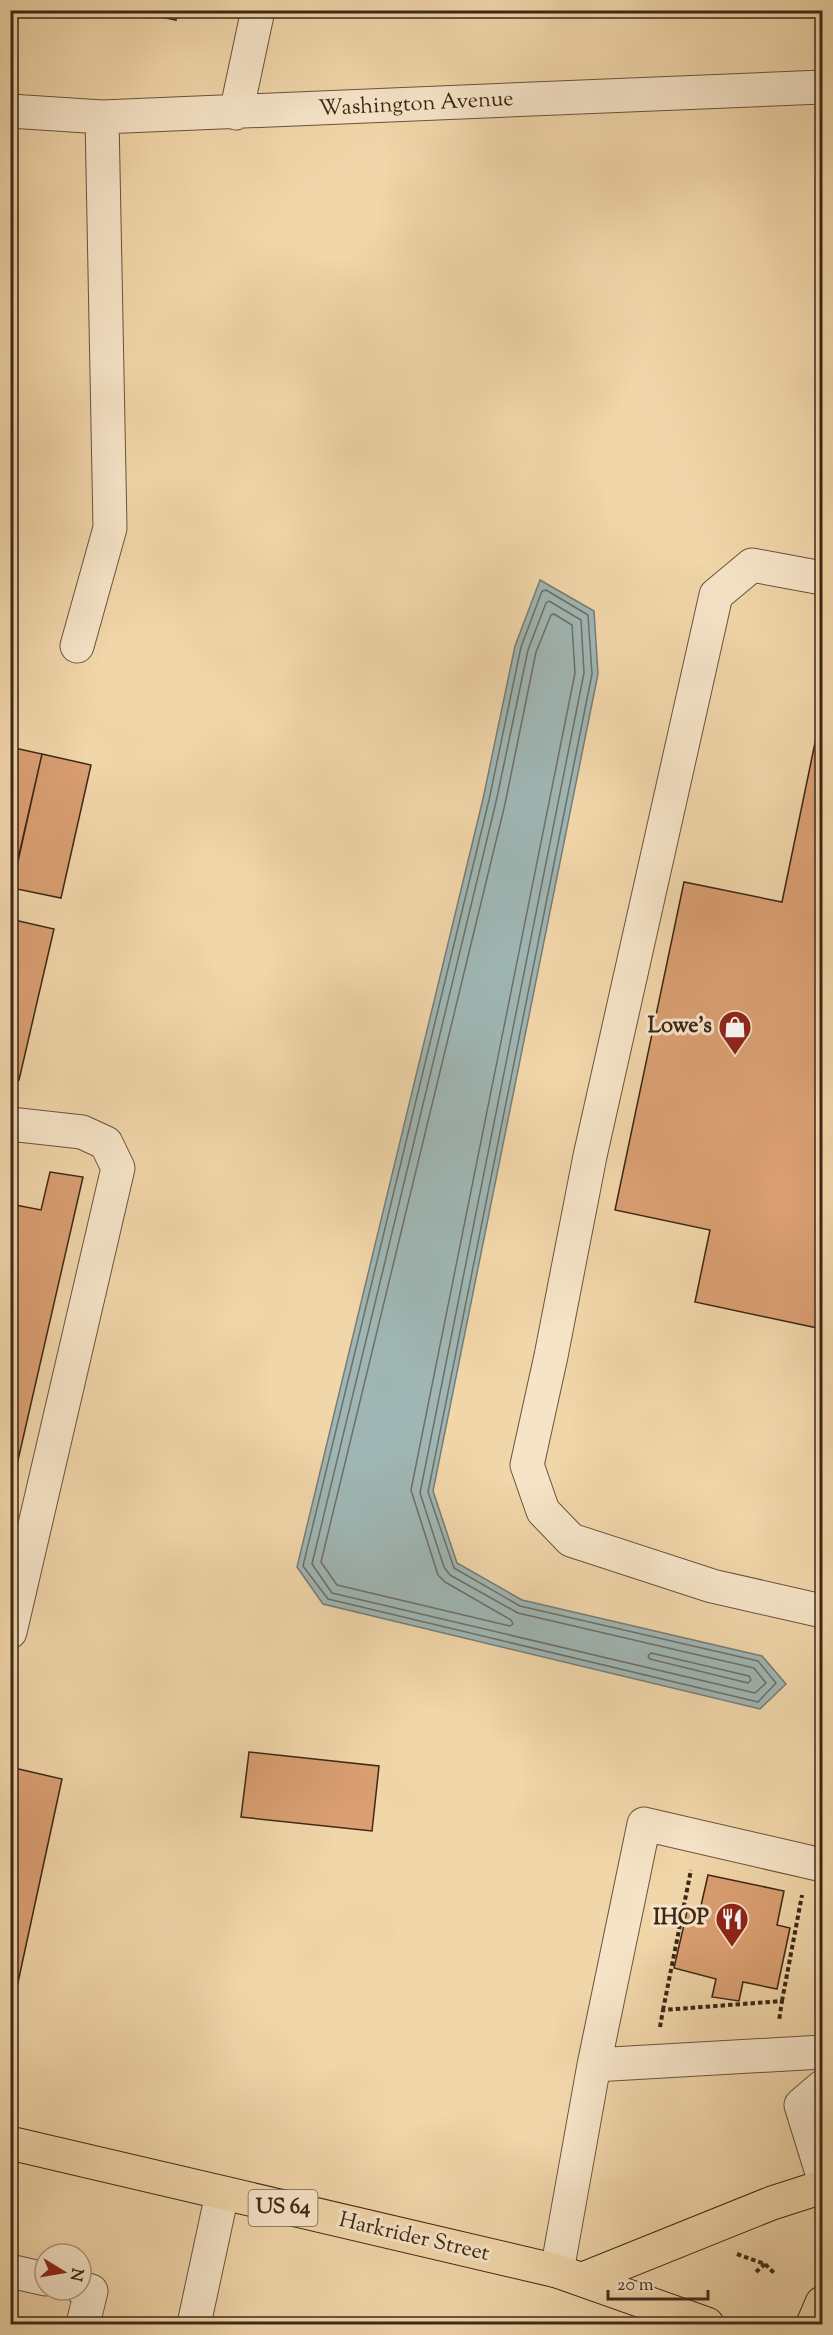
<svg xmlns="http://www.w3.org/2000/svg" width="833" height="2335" font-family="'Sorts Mill Goudy',serif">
	<rect width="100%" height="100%" fill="#f1d6aa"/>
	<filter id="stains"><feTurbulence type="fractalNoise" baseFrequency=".00333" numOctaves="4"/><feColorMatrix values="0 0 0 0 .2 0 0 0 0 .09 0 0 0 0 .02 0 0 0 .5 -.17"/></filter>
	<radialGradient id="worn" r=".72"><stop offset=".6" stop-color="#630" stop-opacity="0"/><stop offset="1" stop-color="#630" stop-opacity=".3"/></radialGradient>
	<path fill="#9fb6b4" stroke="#777d75" stroke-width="1.5" d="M540,580L594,611L598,674L433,1491L457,1563L522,1600L762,1656L786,1684L760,1709L323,1604L297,1567L483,799L515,646Z"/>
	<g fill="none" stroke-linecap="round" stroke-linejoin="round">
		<path stroke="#6e6f65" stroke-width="1.5" d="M546,590L588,615L592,674L428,1492L454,1568L520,1606L758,1661L776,1683L758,1702L328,1599L303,1566L489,800L521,647L542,591Z
			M549,601L581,620L584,673L420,1493L444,1567L450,1575L518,1613L754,1668L766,1683L755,1693L332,1593L312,1564L496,802L528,650L546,603Z
			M554,614L572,625L575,673L411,1490L438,1575L445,1582L511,1620L513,1624L510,1626L337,1585L321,1562L505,804L536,652L551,615Z
			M651,1653L749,1676L751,1680L748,1683L650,1659L648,1656Z"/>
	</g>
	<path fill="#da9f72" stroke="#3c2816" stroke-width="1.5" d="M127,10H177L176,20Z
		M822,709V1329L695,1302L710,1230L615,1210L684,882L782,902Z
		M10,747L42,754L10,894Z
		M42,754L91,765L61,898L12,888Z
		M10,919L54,929L19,1080L10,1078Z
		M50,1172L83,1177L10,1495V1204L41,1210Z
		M249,1752L379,1766L372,1831L241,1817Z
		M10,1767L62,1779L17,1987L10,1985Z
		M708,1875L784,1891L777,1925L790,1928L777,1989L743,1982L739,2001L712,1997L716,1979L674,1968L688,1907L700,1910Z"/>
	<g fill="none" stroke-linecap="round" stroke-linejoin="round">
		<g stroke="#69543b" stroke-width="35">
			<path id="minor" d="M10,111L102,117L822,87
				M236,113L258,10
				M822,578L752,565L716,595L590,1156L551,1356L527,1465L543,1511L571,1540L712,1586L822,1611
				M77,646L110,528L102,117
				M10,1124L82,1132L106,1143L118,1168L10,1632
				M594,2065L822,2052
				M822,2087L801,2105L822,2173
				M10,2271L45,2279
				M557,2271L594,2065L644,1824L822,1865
				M81,2288L91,2291L83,2324
				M194,2324L222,2194"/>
		</g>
		<g stroke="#3c2816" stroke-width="35">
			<path id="major" d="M10,2143L557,2271L707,2324
				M583,2279L772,2203L822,2187
				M813,2324L822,2303"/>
		</g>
		<path stroke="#3c2816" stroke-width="4" stroke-dasharray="4.5 3" stroke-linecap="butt" d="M782,2001L802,1895
			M663,2010L691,1870
			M660,2027L663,2010L782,2001L779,2021
			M737,2254L765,2264L775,2274
			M756,2272L765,2264"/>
		<use href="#minor" stroke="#f6e4c8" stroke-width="33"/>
		<use href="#major" stroke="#f1d6aa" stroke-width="33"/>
	</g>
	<defs>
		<g id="shop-pin" transform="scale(1.725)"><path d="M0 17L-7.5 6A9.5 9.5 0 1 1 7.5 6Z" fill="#8f2418" stroke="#f6e4c8"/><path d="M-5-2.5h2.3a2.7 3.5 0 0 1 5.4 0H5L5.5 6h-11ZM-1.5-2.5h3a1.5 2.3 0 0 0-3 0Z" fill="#fff"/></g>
		<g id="restaurant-pin" transform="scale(1.725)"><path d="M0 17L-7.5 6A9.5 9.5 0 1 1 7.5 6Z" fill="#8f2418" stroke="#f6e4c8"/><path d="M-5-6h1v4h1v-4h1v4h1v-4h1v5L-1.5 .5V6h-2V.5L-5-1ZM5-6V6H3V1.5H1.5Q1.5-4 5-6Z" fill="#fff"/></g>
	</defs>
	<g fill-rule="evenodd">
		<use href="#shop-pin" x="735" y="1027"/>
		<use href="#restaurant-pin" x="732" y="1919"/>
	</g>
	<g text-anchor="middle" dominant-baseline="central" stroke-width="6" stroke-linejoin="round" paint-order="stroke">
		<rect fill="#f6e4c8" stroke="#74604b" stroke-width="1.5" x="248.5" y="2190" width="69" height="36" rx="4.5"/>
		<g font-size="21" font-weight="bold" fill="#3c2816">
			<text x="283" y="2208">US 64</text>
		</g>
		<g font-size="22" fill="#3c2816" stroke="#f6e4c8">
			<text transform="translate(416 105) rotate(-3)">Washington Avenue</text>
			<text transform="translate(414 2238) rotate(13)">Harkrider Street</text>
		</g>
		<g font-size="22" font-weight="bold" fill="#3c2816" stroke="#f6e4c8" text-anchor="end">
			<text x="712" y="1027">Lowe's</text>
			<text x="709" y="1919">IHOP</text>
		</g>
	</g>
	<rect width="833" height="2335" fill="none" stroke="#f1d6aa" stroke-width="36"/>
	<rect x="12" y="12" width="809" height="2311" fill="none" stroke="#3c2816" stroke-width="3"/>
	<rect x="18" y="18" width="797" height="2299" fill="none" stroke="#3c2816" stroke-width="1.5"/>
	<g transform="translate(63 2272) rotate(101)"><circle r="28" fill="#f6e4c8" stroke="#ac9981" stroke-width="1.5"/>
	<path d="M0-4.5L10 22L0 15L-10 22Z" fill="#8f2418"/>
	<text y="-9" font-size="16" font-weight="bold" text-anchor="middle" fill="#3c2816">N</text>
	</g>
	<path d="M608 2290v9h100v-9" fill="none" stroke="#3c2816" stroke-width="3"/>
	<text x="617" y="2290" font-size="18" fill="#3c2816" stroke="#f6e4c8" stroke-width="4.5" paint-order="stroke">20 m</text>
	<rect width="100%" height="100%" filter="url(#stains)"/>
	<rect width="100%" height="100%" fill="url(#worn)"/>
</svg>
